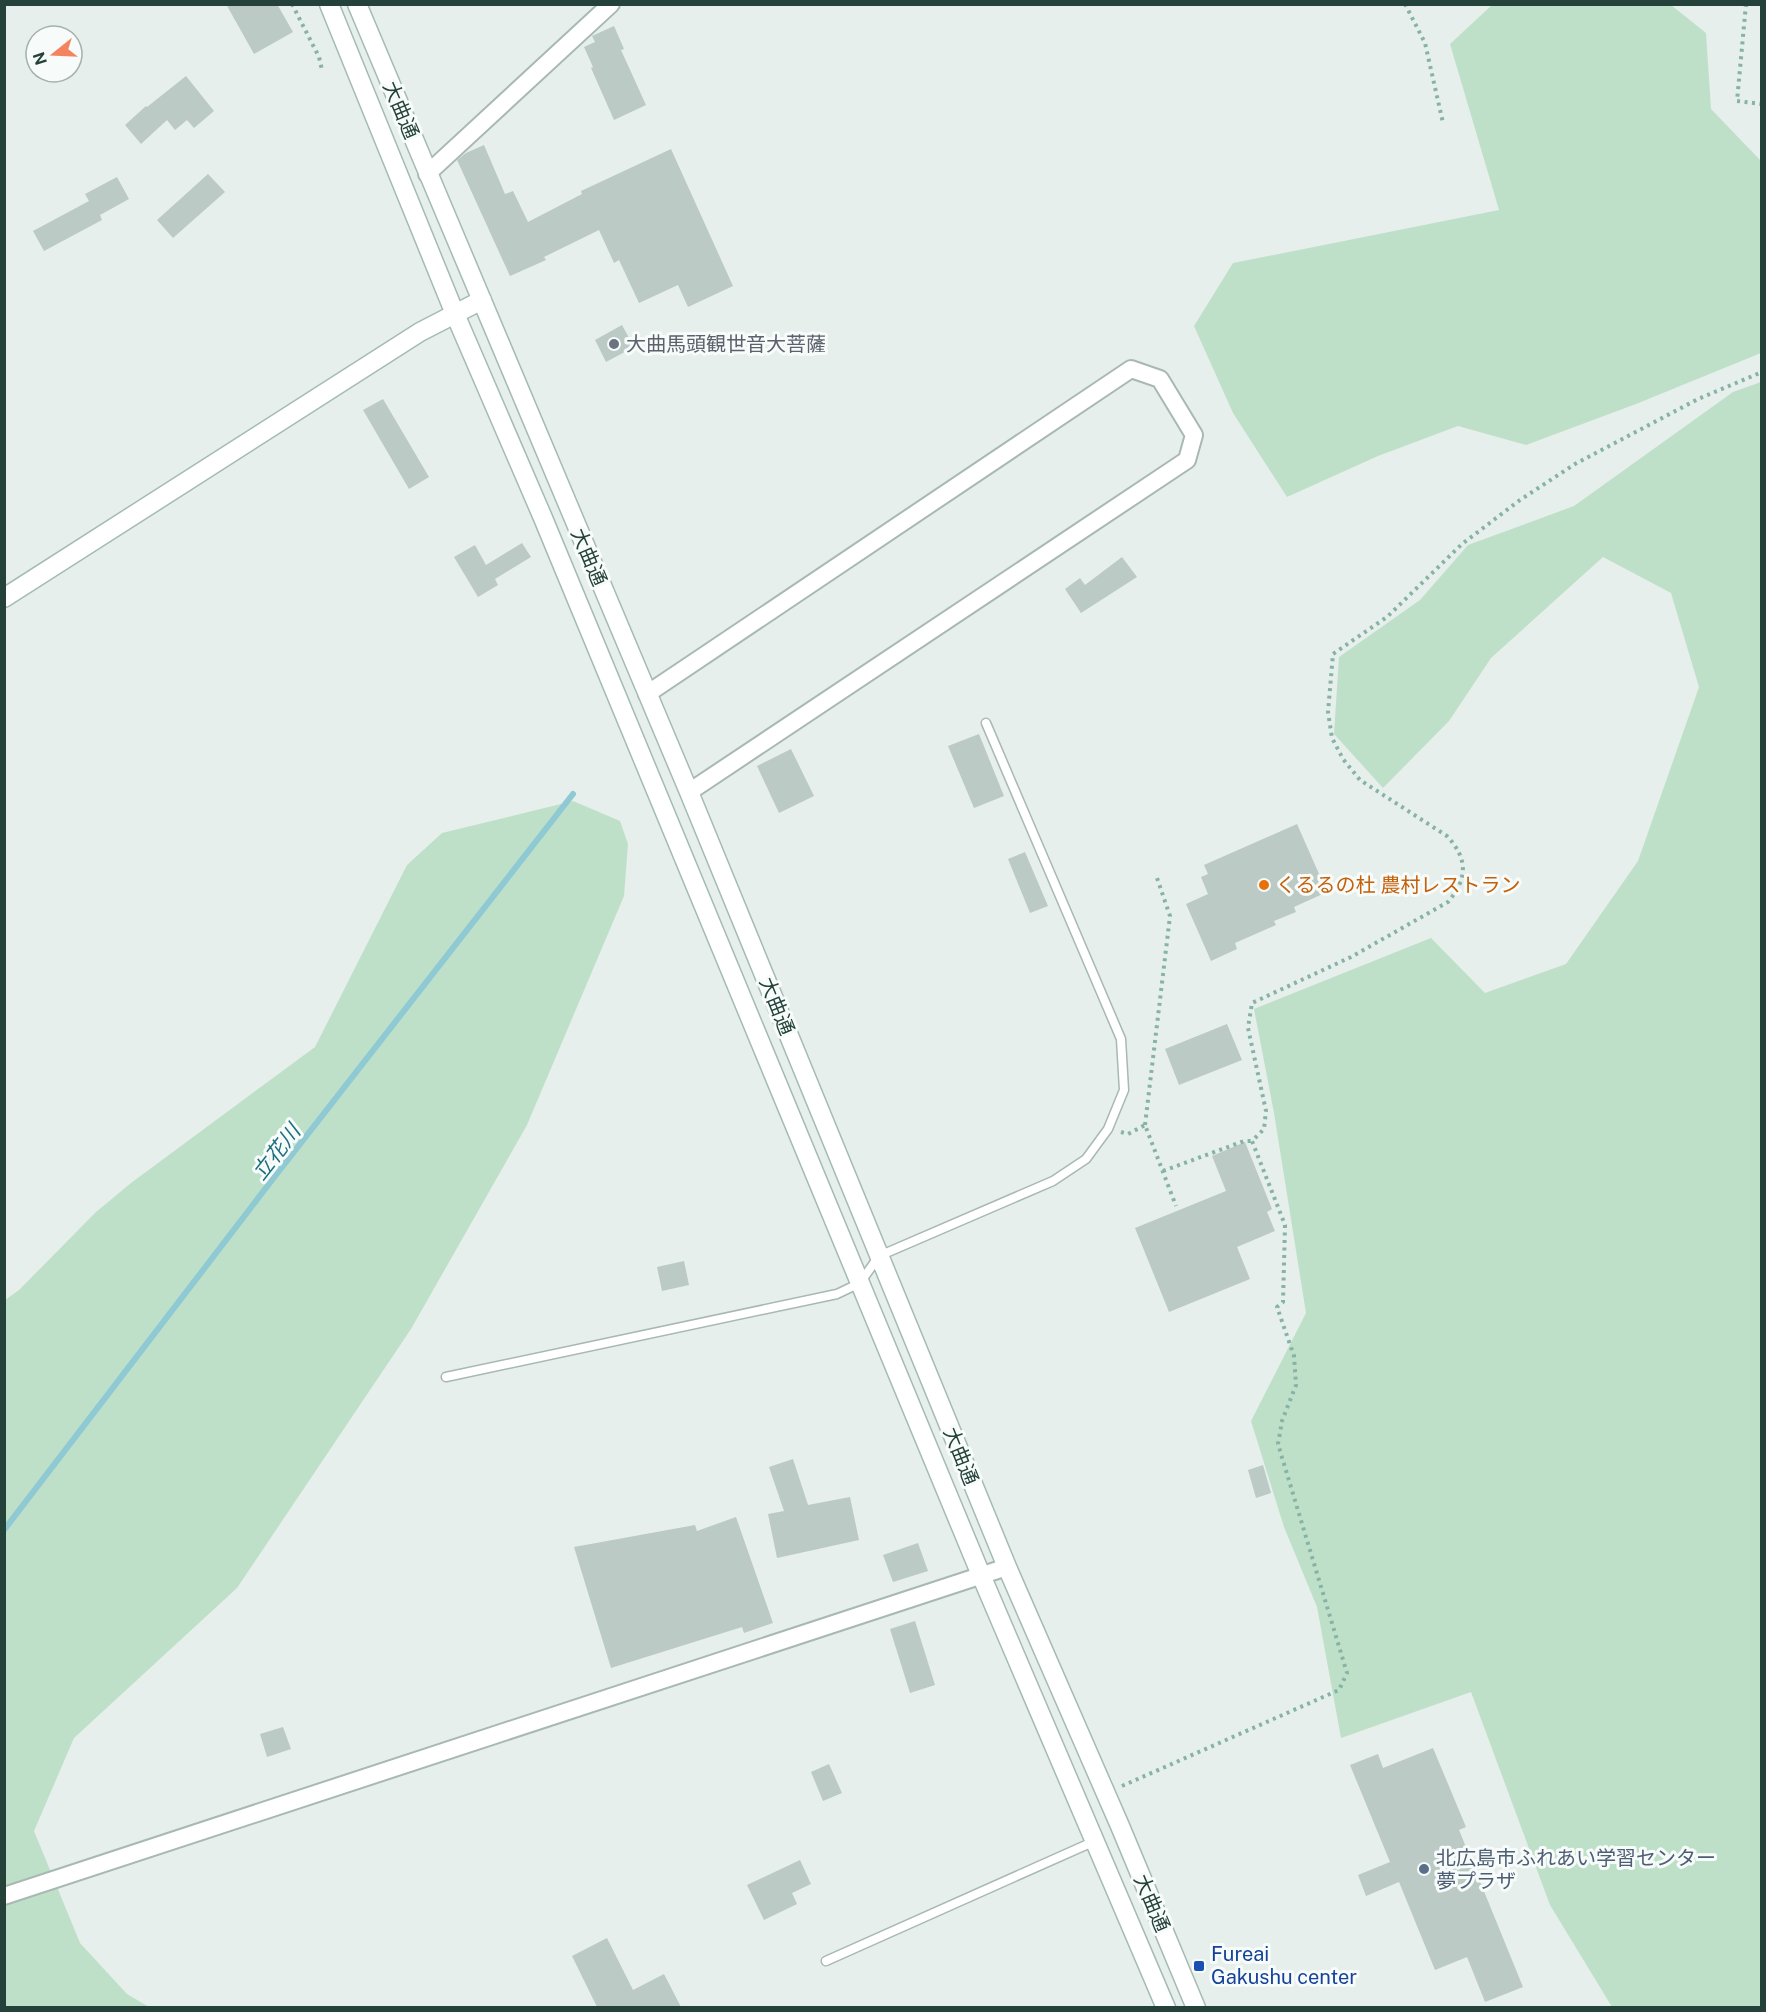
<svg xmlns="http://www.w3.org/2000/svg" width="1766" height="2012" font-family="'Public Sans','Noto Sans JP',sans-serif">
	<rect width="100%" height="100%" fill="#e6efeb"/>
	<path fill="#bfe0c8" d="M1492,5H1671L1706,33L1711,109L1761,161V353L1636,404L1526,445L1458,426L1378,456L1287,497L1233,413L1194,326L1233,263L1499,210L1450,44Z
		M1761,382V2007H1612L1550,1905L1471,1692L1341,1738L1317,1607L1284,1527L1251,1421L1306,1313L1274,1113L1254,1009L1431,938L1485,993L1566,964L1638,861L1699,687L1671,593L1603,557L1491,658L1449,721L1383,788L1334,734L1339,657L1420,600L1468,545L1574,506L1733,392Z
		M573,801L620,821L628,844L624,896L527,1125L411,1329L237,1588L74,1738L34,1831L80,1943L127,1994L149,2007L5,2008V1300L19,1290L96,1212L131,1183L315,1047L407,865L442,833Z"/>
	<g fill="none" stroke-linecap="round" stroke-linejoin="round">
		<path stroke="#8ec9d4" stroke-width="6" d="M4,1530L272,1180L573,794"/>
	</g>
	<path fill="#bbcac4" d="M226,4H277L293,32L254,54Z
		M614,26L624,49L621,50L646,105L614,120L591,68L593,67L584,47L595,42L592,36Z
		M186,76L214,111L194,128L187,120L175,130L167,120L141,144L125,125L146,106L147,107Z
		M484,145L505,194L513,191L528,222L582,194L581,191L671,149L733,286L688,307L678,285L639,303L619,260L614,263L599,230L544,257L546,260L510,276L457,160L466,153Z
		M208,174L225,192L173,238L157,220Z
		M117,177L129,199L100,215L102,220L44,251L33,231L89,201L85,194Z
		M622,325L634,347L606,362L595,340Z
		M383,399L429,477L409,489L363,410Z
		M522,543L531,557L495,579L498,585L478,597L454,557L475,545L486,565Z
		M1122,557L1137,577L1081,613L1065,589L1080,578L1085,585Z
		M979,734L1004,796L974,808L948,746Z
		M791,749L814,796L779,813L757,766Z
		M1297,824L1327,892L1294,907L1296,912L1274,921L1276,925L1235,943L1237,949L1211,961L1186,904L1208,894L1201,877L1208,874L1204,865Z
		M1025,852L1048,906L1030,913L1008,859Z
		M1227,1024L1242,1060L1179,1085L1165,1049Z
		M1245,1142L1272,1209L1267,1212L1275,1231L1237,1247L1250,1279L1169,1312L1135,1228L1226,1191L1212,1156Z
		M684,1261L689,1285L662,1291L657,1267Z
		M793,1459L808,1505L850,1497L859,1540L777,1558L768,1514L784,1511L769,1467Z
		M1263,1465L1271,1493L1256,1498L1248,1470Z
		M736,1517L773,1623L744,1633L742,1627L611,1668L574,1547L695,1525L697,1531Z
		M918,1543L928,1571L893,1582L883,1555Z
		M915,1621L935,1685L910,1693L890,1629Z
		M283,1727L291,1749L267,1757L260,1734Z
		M1433,1748L1466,1827L1459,1830L1523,1987L1485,2002L1467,1957L1435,1970L1399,1882L1366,1896L1358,1875L1390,1862L1350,1765L1378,1754L1383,1768Z
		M829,1764L842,1793L823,1801L811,1772Z
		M800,1860L811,1884L792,1893L797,1904L764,1920L747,1885Z
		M607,1938L633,1990L664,1974L681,2007H597L572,1956Z"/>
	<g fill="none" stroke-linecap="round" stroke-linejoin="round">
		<g stroke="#a8b8b2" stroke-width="11">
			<path id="lane" d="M446,1377L837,1294L860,1283L879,1256L1053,1181L1086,1159L1108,1129L1124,1090L1121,1039L986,723
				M826,1961L1095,1841"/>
		</g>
		<g stroke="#a8b8b2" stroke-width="20">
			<path id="street" d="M427,174L611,4
				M647,694L1131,369L1160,379L1194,435L1187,460L689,792
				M4,1896L1007,1567"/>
		</g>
		<g stroke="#a4bbb3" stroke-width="21">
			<path id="secondary" d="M329,4L455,314L543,518L981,1575L1166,2008
				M357,4L689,792L1007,1567L1120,1826L1196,2008
				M4,598L420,332L482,300"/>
		</g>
		<path stroke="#86b3a5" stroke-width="4" stroke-dasharray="3 4.5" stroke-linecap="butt" d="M292,4L319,57L322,70
			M1405,4L1425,43L1443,123
			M1746,4L1737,101L1762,104
			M1145,1125L1170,916L1156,875
			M1121,1132L1128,1134L1145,1125L1176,1206
			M1163,1171L1244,1141H1252
			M1122,1786L1339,1690L1347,1673L1278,1444L1282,1421L1296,1385L1294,1356L1277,1307L1283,1302L1285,1225L1252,1141L1264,1129L1266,1111L1248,1028L1252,1003L1351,957L1448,902C1468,878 1468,859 1447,836L1360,780L1343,759L1332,738L1328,712L1333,654L1387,617L1462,544L1520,500L1575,464L1698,399L1762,372"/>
		<use href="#lane" stroke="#fff" stroke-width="8"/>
		<use href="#street" stroke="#fff" stroke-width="16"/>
		<use href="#secondary" stroke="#fff" stroke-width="18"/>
	</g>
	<circle fill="#6b7280" stroke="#f7fbf9" stroke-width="2" cx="614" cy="344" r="6"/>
	<circle fill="#e8710a" stroke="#f7fbf9" stroke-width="2" cx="1264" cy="885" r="6"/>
	<circle fill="#5c6f8a" stroke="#f7fbf9" stroke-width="2" cx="1424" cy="1869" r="6"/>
	<rect fill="#1a4fb4" stroke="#f7fbf9" stroke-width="2" x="1193" y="1960" width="12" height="12" rx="3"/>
	<g text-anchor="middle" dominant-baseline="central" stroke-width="6" stroke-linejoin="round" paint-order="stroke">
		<g font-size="20" fill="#24423a" stroke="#f7fbf9">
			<text transform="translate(401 110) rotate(67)">大曲通</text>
			<text transform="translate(589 557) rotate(67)">大曲通</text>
			<text transform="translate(777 1006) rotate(68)">大曲通</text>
			<text transform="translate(961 1456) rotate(68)">大曲通</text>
			<text transform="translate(1152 1903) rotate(67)">大曲通</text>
		</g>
		<g font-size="20" fill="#5b616d" stroke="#f7fbf9" text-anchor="start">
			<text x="626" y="344">大曲馬頭観世音大菩薩</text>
		</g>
		<g font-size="20" fill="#c56008" stroke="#f7fbf9" text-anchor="start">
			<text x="1276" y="885">くるるの杜 農村レストラン</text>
		</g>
		<g font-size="20" fill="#4e5e75" stroke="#f7fbf9" text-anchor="start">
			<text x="1436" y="1858">北広島市ふれあい学習センター<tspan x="1436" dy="23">夢プラザ</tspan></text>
		</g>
		<g font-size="20" fill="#164399" stroke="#f7fbf9" text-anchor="start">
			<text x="1211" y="1954">Fureai<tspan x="1211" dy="23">Gakushu center</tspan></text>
		</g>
		<g font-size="21" font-style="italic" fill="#1c6f80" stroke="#f7fbf9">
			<text transform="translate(276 1152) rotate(-52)">立花川</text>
		</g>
	</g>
	<rect width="1766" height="2012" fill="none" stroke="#24423a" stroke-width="12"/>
	<g transform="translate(54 54) rotate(252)"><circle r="28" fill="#f7fbf9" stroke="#a3b1ad" stroke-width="1.5"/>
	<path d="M0-4.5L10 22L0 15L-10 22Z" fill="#f4845f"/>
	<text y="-9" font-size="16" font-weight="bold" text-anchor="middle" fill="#24423a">N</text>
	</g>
</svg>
